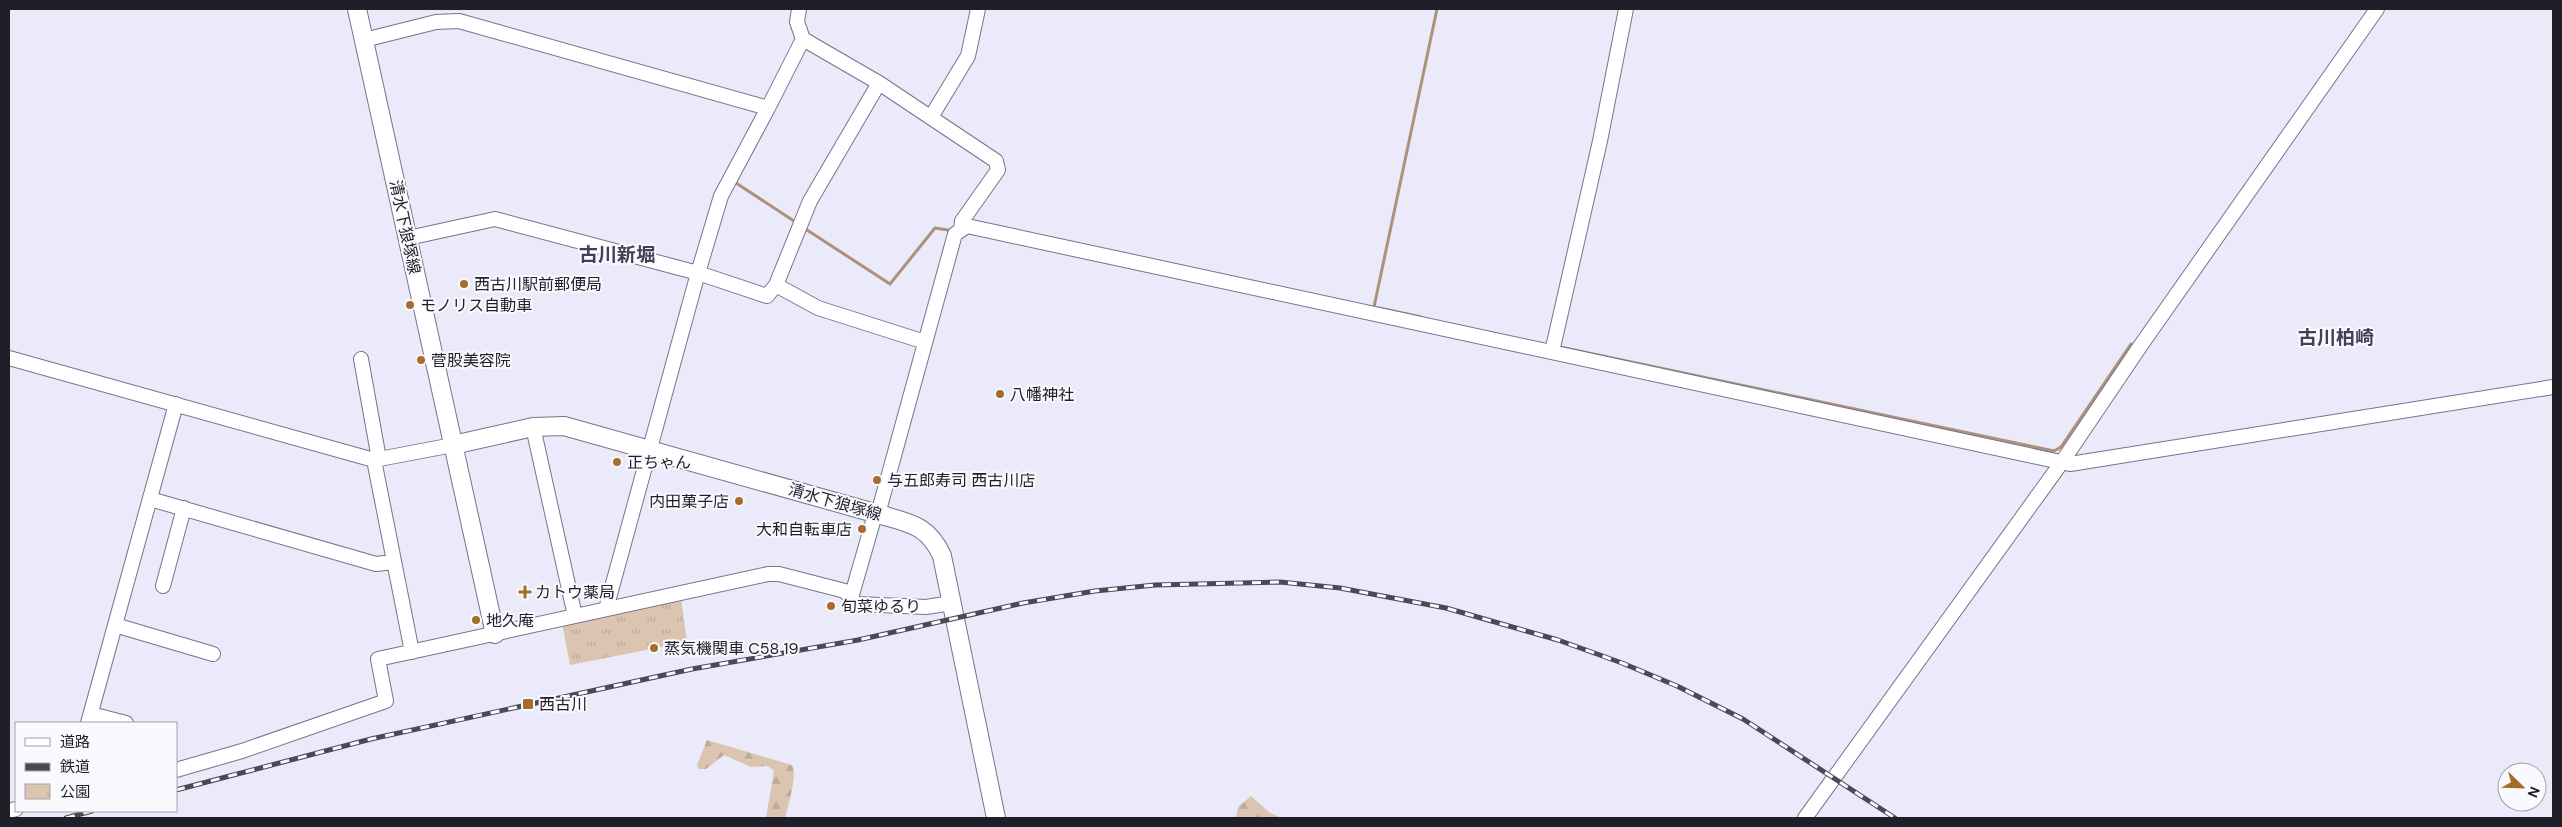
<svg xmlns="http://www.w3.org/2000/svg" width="2562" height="827" font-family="'DM Sans','Noto Sans JP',sans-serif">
	<defs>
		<pattern id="forest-firs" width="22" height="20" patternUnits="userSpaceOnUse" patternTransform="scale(1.25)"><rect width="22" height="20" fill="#dcc5b0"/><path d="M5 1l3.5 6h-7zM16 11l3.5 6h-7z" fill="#bca997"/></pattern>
		<pattern id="park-tufts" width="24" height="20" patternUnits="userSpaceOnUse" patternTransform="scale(1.25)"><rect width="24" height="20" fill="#dcc5b0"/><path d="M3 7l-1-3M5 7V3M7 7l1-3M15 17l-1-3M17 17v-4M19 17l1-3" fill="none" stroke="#bca997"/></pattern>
	</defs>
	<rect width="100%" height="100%" fill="#eaeafb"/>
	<path fill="url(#forest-firs)" d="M707,740L792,765C798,775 788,805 785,818H766L774,771L768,766L751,767L724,755L706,769H699L697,765Z
		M1251,796L1270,813L1282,818H1236L1238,807Z"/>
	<path fill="url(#park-tufts)" d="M681,598L687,642L570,665L562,623Z"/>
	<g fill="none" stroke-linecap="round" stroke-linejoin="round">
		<path stroke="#ad9279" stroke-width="3" d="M733,181L797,223
			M804,228L890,284L935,228L948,230
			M1421,317L1374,307L1437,9
			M1560,347L2054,451L2061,447L2131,344"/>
		<g stroke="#75748e" stroke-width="16">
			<path id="minor" d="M799,9L797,22L803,39L879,83L996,161L998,170L962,221L961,229
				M364,40L436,22L459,21L768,108L721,196L698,273L495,219L408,238
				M768,108L803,39
				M931,117L968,56L978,9
				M776,285L818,308L925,342
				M1552,352L1600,141L1626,9
				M9,358L374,460L453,445
				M361,359L379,459
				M533,427L575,616
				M374,460L412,652
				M150,499L376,564L394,562
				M163,586L184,508
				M851,598L874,518L878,514L955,234L967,226L2070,464L2553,387
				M606,609L698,273L767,296L776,285L810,201L879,83
				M115,625L213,654
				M91,714L126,723
				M88,723L176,404
				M176,770L242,751L386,701L378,659L768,574H779L845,591L856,604L926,607L952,603
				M9,811L16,809
				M1805,818L2062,462L2141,345L2377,9"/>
		</g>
		<g stroke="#75748e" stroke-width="20">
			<path id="major" d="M357,9L495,634
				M453,445L533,427L564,426L878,514C908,523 928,524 942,556L996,818"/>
		</g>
		<use href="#minor" stroke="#fff" stroke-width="14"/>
		<use href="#major" stroke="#fff" stroke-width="18"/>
		<g stroke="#4a4a55" stroke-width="5">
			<path id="rail" d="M176,790L371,739L692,669L858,640L1023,603L1095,591L1155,585L1280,582L1340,588L1446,608L1558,640L1622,663L1677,686L1743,719L1895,818
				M66,818L92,811"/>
		</g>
		<use href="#rail" stroke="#f9f9fe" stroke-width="3" stroke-dasharray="9" stroke-linecap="butt"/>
	</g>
	<g fill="#a66c2c" stroke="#f9f9fe" stroke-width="2">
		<circle cx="464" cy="284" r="5"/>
		<circle cx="410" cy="305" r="5"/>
		<circle cx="421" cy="360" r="5"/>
		<circle cx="1000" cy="394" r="5"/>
		<circle cx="617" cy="462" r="5"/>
		<circle cx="877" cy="480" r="5"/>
		<circle cx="739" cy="501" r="5"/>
		<circle cx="862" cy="529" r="5"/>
		<path d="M522.5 584.5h5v5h5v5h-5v5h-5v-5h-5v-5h5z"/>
		<circle cx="831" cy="606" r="5"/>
		<circle cx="476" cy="620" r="5"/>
		<circle cx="654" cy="648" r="5"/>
		<rect x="522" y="698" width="12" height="12" rx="2.5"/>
	</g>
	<g text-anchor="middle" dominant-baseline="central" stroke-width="4" stroke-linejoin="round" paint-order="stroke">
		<g font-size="16" fill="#1f1f29" stroke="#f9f9fe">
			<text transform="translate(405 227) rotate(78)">清水下狼塚線</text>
			<text transform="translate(835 502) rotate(16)">清水下狼塚線</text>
		</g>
		<g font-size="16" fill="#1f1f29" stroke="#f9f9fe" text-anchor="start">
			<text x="474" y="284">西古川駅前郵便局</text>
			<text x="420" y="305">モノリス自動車</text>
			<text x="431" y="360">菅股美容院</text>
			<text x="1010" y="394">八幡神社</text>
			<text x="627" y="462">正ちゃん</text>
			<text x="887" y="480">与五郎寿司 西古川店</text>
			<text x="729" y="501" text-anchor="end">内田菓子店</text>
			<text x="852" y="529" text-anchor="end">大和自転車店</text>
			<text x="535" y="592">カトウ薬局</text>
			<text x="841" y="606">旬菜ゆるり</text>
			<text x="486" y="620">地久庵</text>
			<text x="664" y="648">蒸気機関車 C58 19</text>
			<text x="539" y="704">西古川</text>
		</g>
		<g font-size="19" font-weight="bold" fill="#424158" stroke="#f9f9fe">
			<text x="617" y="254">古川新堀</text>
			<text x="2336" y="337">古川柏崎</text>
		</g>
	</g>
	<rect width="2562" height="827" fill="none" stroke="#1f1f29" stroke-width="20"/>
	<rect x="15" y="722" width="162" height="90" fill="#f9f9fe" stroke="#a2a2a9"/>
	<rect x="25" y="738" width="25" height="8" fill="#ffffff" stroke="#a2a2a9"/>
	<text x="60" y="747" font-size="15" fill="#1f1f29">道路</text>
	<rect x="25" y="763" width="25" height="8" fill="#4a4a55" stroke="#a2a2a9"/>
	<text x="60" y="772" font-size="15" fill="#1f1f29">鉄道</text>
	<rect x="25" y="784" width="25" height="15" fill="url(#park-tufts)" stroke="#a2a2a9"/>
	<text x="60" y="797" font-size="15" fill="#1f1f29">公園</text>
	<g transform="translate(2522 787) rotate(113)"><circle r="24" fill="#f9f9fe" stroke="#a2a2a9"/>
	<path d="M0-4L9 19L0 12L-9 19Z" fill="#a66c2c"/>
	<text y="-8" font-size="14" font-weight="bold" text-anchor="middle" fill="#1f1f29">N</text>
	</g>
</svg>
